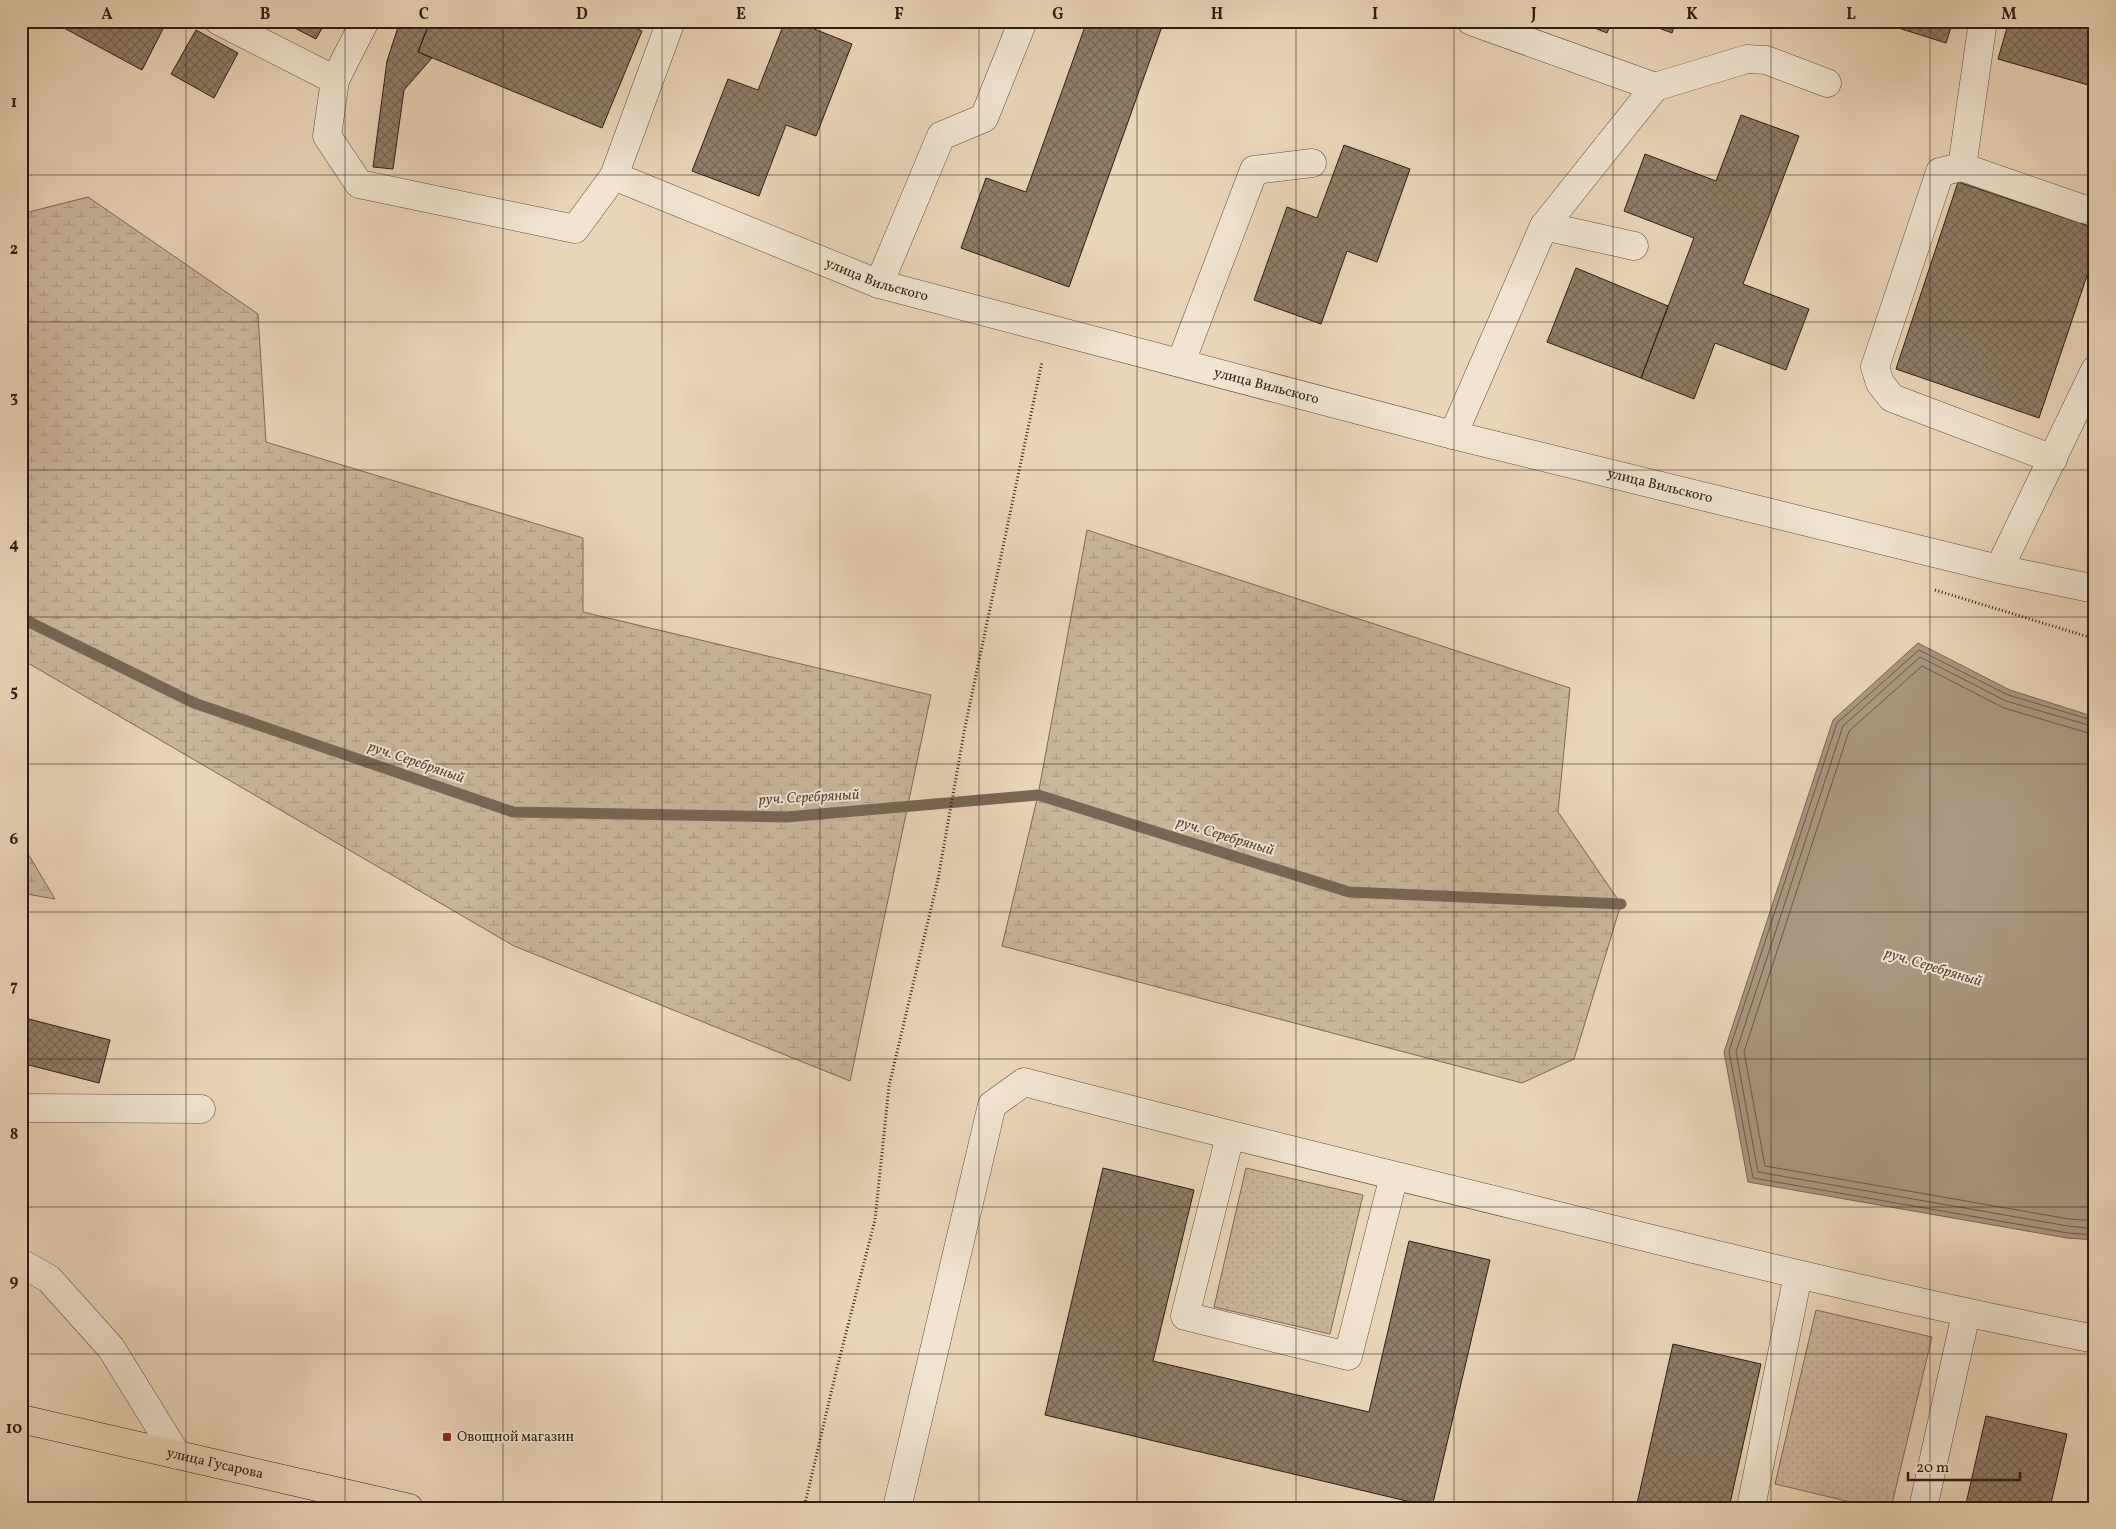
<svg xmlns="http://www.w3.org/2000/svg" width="2116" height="1529" font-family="Vollkorn,serif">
	<defs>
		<pattern id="wetland-marsh" width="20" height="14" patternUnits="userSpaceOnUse" patternTransform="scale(1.25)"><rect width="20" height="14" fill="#cbb69b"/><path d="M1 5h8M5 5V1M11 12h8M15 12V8" fill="none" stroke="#af9c85"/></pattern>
		<pattern id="park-dots" width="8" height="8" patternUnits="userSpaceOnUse" patternTransform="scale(1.25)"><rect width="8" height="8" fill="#cbb69b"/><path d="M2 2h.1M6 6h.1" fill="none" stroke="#af9c85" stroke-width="1.8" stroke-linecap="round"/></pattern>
		<pattern id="building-cross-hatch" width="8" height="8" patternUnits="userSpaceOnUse" patternTransform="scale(1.25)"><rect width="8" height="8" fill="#907d68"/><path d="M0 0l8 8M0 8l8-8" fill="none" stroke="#766654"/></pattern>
	</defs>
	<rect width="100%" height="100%" fill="#ebd5b7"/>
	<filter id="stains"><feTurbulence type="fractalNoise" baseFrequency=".004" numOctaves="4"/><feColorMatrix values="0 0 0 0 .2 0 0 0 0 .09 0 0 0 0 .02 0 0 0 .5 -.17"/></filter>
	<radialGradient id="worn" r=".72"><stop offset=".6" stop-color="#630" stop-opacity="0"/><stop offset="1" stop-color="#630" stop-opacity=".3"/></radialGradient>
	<path fill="url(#wetland-marsh)" stroke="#7c6a57" d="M88,197L258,314L266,442L583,538V612L931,695L850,1081L514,946L21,659V214Z
		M1087,530L1570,688L1558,812L1621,904L1574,1059L1522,1083L1002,946L1038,795Z
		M21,842L55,899L21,893Z"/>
	<path fill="url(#park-dots)" stroke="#7c6a57" d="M1246,1168L1363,1195L1330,1334L1214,1307Z
		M1816,1310L1932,1337L1891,1508H1876L1775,1484Z"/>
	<path fill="#ab967f" stroke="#796654" d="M1918,643L2010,690L2095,717V1240L2067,1238L1748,1182L1724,1052L1833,720Z"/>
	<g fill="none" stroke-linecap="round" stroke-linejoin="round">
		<path stroke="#6c5a49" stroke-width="1" d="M2095,721L2008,695L1919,650L1837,723L1729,1051L1753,1178L2068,1233L2095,1235
			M2095,727L2006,701L1920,657L1843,726L1736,1052L1758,1172L2068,1226L2095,1229
			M2095,735L2004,708L1922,666L1849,731L1744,1052L1765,1166L2069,1219L2095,1221"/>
		<path stroke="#796654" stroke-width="11" d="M21,618L194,703L513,812L786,817L1038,795L1349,892L1621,904"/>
	</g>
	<path fill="url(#building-cross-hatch)" stroke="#2e1d13" d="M51,21H167L142,70Z
		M281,21H326L316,39Z
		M400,21H430L418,52L432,58L404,90L393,169L373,167L387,61Z
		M430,21H618L642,31L602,128L418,52Z
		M785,21H794L852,44L816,136L786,125L759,196L692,171L728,79L758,90Z
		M1087,21H1164L1069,287L961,248L986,178L1026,192Z
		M1577,21H1612L1607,33Z
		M1640,21H1676L1672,33Z
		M1894,21H1953L1946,43L1892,26Z
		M2009,21H2095V87L1998,59Z
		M196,30L238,53L214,98L171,74Z
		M1741,115L1799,136L1743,284L1809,309L1786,370L1715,343L1694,399L1641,378L1694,238L1624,211L1645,154L1716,181Z
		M1344,145L1410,169L1377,262L1347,251L1321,324L1254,300L1287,207L1317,218Z
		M1958,182L2095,228V252L2039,418L1896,369Z
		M1576,268L1668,306L1641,378L1547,342Z
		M21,1017L110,1040L99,1083L21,1063Z
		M1103,1168L1194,1190L1153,1361L1369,1412L1409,1241L1490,1260L1432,1507L1045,1415Z
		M21,1222L28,1224L21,1251Z
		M1673,1344L1761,1364L1729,1508H1636Z
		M1986,1416L2067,1434L2050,1508H1965Z"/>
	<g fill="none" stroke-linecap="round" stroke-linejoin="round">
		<g stroke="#5d4b3c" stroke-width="29">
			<g id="minor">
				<path d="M219,21L335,80L327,136L359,184L575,229L614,176"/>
				<path id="s1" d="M671,21L614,176L879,284L1453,435L1999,569L2095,589"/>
				<path d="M1471,21L1655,87L1544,226"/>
				<path d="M335,80L365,21"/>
				<path d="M1655,87L1747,59L1766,60L1827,83"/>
				<path d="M1962,167L1983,21"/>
				<path d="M879,284L941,136L984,118L1023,21"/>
				<path d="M1181,362L1254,170L1312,163"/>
				<path d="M1453,435L1544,226L1634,246"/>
				<path d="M2053,459L1892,398L1880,383L1875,367L1940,172L1962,167L2083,209"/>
				<path d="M1999,569L2095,370"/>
				<path d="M21,1108L201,1109"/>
				<path d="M1230,1136L1185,1316L1348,1356L1394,1176"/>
				<path d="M21,1263L49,1279L111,1348L177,1455"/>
				<path d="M897,1508L992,1105L1024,1082C1195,1127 1367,1169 1539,1211C1724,1257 1908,1302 2095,1339"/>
				<path d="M1755,1508L1751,1507L1798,1275"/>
				<path d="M1923,1508L1966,1314"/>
			</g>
		</g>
		<g stroke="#2e1d13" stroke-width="29">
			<g id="major">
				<path id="s2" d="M21,1419L409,1508"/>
			</g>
		</g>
		<path stroke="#2e1d13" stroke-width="3" stroke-dasharray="1 2.5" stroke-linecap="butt" d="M1935,590L2095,639
			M804,1508L836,1372L875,1220L889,1086L938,879L965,727L1042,362"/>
		<use href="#minor" stroke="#f2e4d0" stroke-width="28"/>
		<use href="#major" stroke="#ebd5b7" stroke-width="28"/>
	</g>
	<path fill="none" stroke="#2e1d13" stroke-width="1" stroke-opacity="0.55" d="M186,21V1508M345,21V1508M503,21V1508M662,21V1508M820,21V1508M979,21V1508M1137,21V1508M1296,21V1508M1454,21V1508M1613,21V1508M1771,21V1508M1930,21V1508M21,175H2095M21,322H2095M21,470H2095M21,617H2095M21,764H2095M21,912H2095M21,1059H2095M21,1207H2095M21,1354H2095"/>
	<rect fill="#8f2418" stroke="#f2e4d0" stroke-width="2" x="442" y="1432" width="10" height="10" rx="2.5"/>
	<g text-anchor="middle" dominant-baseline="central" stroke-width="4" stroke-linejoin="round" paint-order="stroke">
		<g font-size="14" fill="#2e1d13" stroke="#f2e4d0">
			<text stroke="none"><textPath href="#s1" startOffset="448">улица Вильского</textPath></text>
			<text stroke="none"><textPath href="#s1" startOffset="852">улица Вильского</textPath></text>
			<text stroke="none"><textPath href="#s1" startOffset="1258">улица Вильского</textPath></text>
			<text stroke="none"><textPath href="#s2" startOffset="199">улица Гусарова</textPath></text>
		</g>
		<g font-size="14" fill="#2e1d13" stroke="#f2e4d0" text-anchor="start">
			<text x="457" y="1437">Овощной магазин</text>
		</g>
		<g font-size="15" font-style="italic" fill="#5a4739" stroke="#f2e4d0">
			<text transform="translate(416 763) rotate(19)">руч. Серебряный</text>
			<text transform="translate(809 798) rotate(-3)">руч. Серебряный</text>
			<text transform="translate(1225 837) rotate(17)">руч. Серебряный</text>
			<text transform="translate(1933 968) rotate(17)">руч. Серебряный</text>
		</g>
	</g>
	<rect width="2116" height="1529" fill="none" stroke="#ebd5b7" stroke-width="55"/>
	<path d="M1908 1472v8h112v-8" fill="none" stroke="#2e1d13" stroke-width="2.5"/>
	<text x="1916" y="1472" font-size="15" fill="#2e1d13" stroke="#f2e4d0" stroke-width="4" paint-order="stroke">20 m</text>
	<rect x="28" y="28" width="2060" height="1474" fill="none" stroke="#2e1d13" stroke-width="2"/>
	<g font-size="16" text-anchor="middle" font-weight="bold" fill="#2e1d13">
		<text x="107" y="19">A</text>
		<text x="265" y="19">B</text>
		<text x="424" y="19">C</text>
		<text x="582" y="19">D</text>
		<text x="741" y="19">E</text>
		<text x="899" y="19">F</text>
		<text x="1058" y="19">G</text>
		<text x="1217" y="19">H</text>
		<text x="1375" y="19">I</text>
		<text x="1534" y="19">J</text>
		<text x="1692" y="19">K</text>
		<text x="1851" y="19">L</text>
		<text x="2009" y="19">M</text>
		<text x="14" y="107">1</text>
		<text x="14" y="254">2</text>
		<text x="14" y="402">3</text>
		<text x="14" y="549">4</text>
		<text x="14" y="696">5</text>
		<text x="14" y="844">6</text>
		<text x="14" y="991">7</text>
		<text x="14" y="1139">8</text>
		<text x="14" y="1286">9</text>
		<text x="14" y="1433">10</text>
	</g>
	<rect width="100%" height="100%" filter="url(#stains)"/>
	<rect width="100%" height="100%" fill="url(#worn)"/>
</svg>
